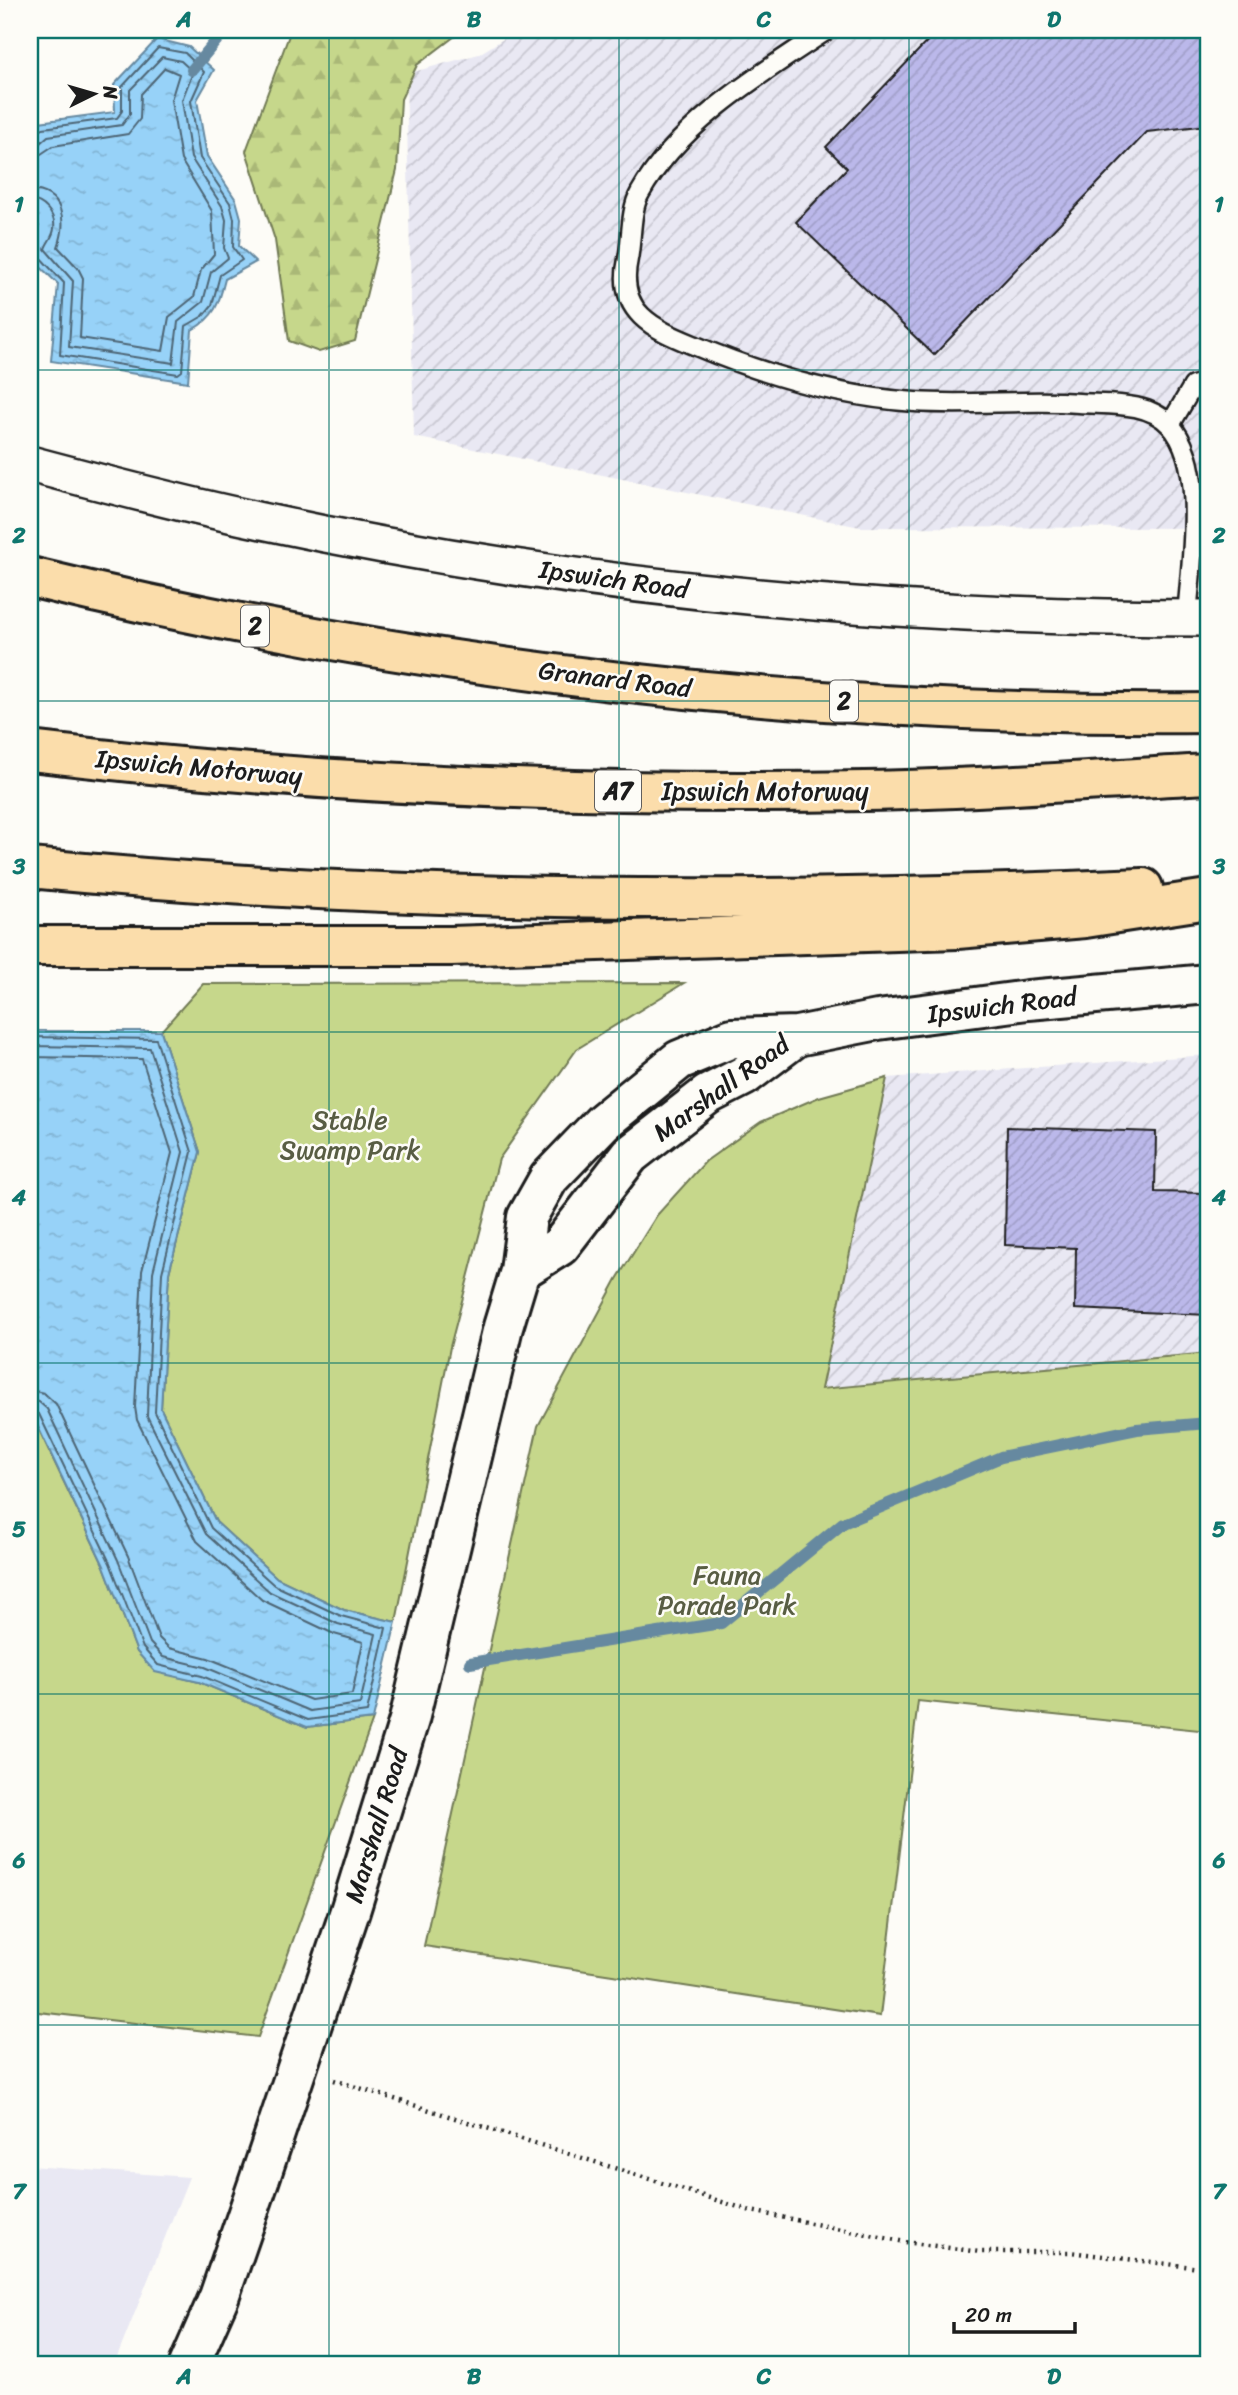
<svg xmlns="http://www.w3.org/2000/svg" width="1238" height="2395" font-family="Sriracha,sans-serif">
	<defs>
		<pattern id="industrial-furrows" width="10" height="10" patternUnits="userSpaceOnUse" patternTransform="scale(1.75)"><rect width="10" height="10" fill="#e9e8f3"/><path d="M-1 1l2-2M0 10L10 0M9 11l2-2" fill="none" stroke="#c7c6d0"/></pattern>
		<pattern id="forest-firs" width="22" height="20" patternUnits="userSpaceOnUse" patternTransform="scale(1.75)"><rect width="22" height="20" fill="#c6d78b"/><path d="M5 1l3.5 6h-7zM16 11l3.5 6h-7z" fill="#aab877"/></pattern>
		<pattern id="water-ripples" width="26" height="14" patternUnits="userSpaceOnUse" patternTransform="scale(1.75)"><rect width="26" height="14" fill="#97d2f8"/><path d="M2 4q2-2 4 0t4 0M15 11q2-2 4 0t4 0" fill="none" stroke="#82b4d4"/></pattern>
		<pattern id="building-hatch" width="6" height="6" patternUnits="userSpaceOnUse" patternTransform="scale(1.75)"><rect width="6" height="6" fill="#bbb8ea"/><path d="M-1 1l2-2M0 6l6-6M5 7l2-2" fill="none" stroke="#a09ec8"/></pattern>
	</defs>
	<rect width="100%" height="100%" fill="#fdfcf7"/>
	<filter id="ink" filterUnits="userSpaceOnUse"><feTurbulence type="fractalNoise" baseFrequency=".0143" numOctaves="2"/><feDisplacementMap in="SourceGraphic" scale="14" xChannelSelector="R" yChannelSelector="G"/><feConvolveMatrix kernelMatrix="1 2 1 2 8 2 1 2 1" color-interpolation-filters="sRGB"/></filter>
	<g filter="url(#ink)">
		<path fill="#e9e8f3" d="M30,2166L189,2177L114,2365H30Z"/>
		<path fill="url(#industrial-furrows)" d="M518,30H1208V528L860,527L414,437L406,74L479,54Z
			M1208,1055V1353L821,1389L887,1078Z"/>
		<path fill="#c6d78b" stroke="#717a54" stroke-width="2" d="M684,983L577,1049L499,1159L450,1347L396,1622L344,1610L277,1578L216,1522L161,1409L169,1273L200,1152L161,1031L203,984Z
			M887,1078L821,1389L1208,1353V1731L918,1701L880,2016L424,1946L538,1426L617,1279L657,1215L706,1161L761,1122L819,1097Z
			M30,1411L104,1566L137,1652L155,1671L199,1682L307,1727L373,1719L258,2037L30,2011Z"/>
		<path fill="url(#forest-firs)" stroke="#717a54" stroke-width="2" d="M291,30H463L417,65L401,99L397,170L355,341L319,352L289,341L275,240L246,151Z"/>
		<path fill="url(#water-ripples)" stroke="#6689a0" stroke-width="2" d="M157,39L189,47L214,70L197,100L207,156L236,200L241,218L239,246L256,262L225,279C219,304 215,317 192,330L188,382L51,361L58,284L30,257V240L39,226L30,214V133L39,122L115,112L114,85Z
			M30,1031H161L200,1152L169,1273L161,1409L216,1522L277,1578L344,1610L396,1622L373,1719L307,1727L199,1682L155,1672L137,1652L104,1566L30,1410Z"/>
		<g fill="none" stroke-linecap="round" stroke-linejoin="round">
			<path stroke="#4d6574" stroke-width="2" d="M30,136L43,128L117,118L122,111V87L158,48L185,53L204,72L191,101L200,158L230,203L234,219L233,247L242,260L220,275L212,305L203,316L186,326L182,371L178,374L60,355L64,283L37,254L30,252
				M30,145L39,144L48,136L122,125L130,114V90L162,57L181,61L193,72L182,100L191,158L222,206L226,220L224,248L228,258L211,272L203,302L178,322L173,363L69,347L73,281L45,249C47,242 54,236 54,228C56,214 43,201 30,200
				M30,156L41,154L53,146L128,134L140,119L141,94L165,68L179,74L171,100L181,160L212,211L214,254L201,270L194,297L169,317L163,351L80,338L83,278L78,268L58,247C67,222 64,191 30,190
				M30,1037L156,1039L192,1152L162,1273L155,1412L211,1528L274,1585L341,1616L386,1628L367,1712L308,1720L202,1676L158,1665L143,1648L110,1563L39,1414L30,1409
				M30,1046L150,1048L183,1152L153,1272L147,1416L206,1534L270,1592L338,1624L376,1634L360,1704L310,1711L205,1667L163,1657L150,1643L118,1560L47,1409L39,1402L30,1400
				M30,1057L142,1059L172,1153L142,1271L135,1407L137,1420L197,1541L262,1600L334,1634L363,1642L352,1694L311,1700L208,1658L169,1648L159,1638L128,1556L56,1404L44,1393L30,1390"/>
			<path stroke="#6689a0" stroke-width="12" d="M192,70L225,30
				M470,1663L721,1623L843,1523L1001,1457L1137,1429L1208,1423"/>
		</g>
		<path fill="url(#building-hatch)" stroke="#1c1c1c" stroke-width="2" d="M938,30H1208V125L1147,132L934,355L796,222L847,168L826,147Z
			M1007,1127L1156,1132L1155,1192L1208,1193V1315L1075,1309L1076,1248L1005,1245Z"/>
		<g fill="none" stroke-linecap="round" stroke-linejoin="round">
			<g stroke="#1c1c1c" stroke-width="23">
				<path id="lane" d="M827,30C762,73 679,123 640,193C630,210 632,240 628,259C616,314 655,329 696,346C767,376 838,397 915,402C969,406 1024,399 1079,403C1109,405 1148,401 1170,425C1208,466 1190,566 1187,618
					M1170,425L1193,386L1208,382"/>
			</g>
			<g stroke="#1c1c1c" stroke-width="40">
				<path id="street" d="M30,464C105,484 181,504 257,520C568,587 890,618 1208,618"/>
			</g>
			<g stroke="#1c1c1c" stroke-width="44">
				<path id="secondary" d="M520,1271L560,1246L630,1155L707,1095L744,1076L797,1036
					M189,2365L219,2297L259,2181L350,1911L409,1720L503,1327L520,1271L527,1217L549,1178L603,1122L679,1060L732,1038L797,1036L878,1020L1028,1000L1208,984"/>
			</g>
			<g stroke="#1c1c1c" stroke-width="44">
				<path id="highway" d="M30,577C414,670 813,717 1208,713
					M30,751C306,784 586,796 865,791C979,789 1094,780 1208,774
					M30,868C400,904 771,904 1143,888
					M30,946H451L957,929L1085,918L1208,899"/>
			</g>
			<path stroke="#1c1c1c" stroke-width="4.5" stroke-dasharray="2 5" stroke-linecap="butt" d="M334,2080L751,2211L905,2242L980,2252H1070L1208,2269"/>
			<use href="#lane" stroke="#fdfcf7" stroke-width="18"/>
			<use href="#street" stroke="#fdfcf7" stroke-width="35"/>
			<use href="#secondary" stroke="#fdfcf7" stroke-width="38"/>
			<use href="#highway" stroke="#fbddab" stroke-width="38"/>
		</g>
	</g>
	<path fill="none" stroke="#0f766e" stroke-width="2" stroke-opacity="0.55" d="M329,30V2365M619,30V2365M909,30V2365M30,370H1208M30,701H1208M30,1032H1208M30,1363H1208M30,1694H1208M30,2025H1208"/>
	<g text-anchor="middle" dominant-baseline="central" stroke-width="5" stroke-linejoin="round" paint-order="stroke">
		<g fill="#fdfcf7" stroke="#605f5e" stroke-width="2">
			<rect x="241" y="605.5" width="28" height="41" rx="5"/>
			<rect x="830" y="680.5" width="28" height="41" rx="5"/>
			<rect x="595" y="770.5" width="46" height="41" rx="5"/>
		</g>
		<g font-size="24" font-weight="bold" fill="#1c1c1c">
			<text x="255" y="626">2</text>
			<text x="844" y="701">2</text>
			<text x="618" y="791">A7</text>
		</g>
		<g font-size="26" fill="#1c1c1c" stroke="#fdfcf7">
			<text transform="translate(614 579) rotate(8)">Ipswich Road</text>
			<text transform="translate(615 679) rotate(7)">Granard Road</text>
			<text transform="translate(199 767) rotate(5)">Ipswich Motorway</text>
			<text x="765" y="791">Ipswich Motorway</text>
			<text transform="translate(1002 1005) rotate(-7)">Ipswich Road</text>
			<text transform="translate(721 1088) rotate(-36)">Marshall Road</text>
			<text transform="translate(376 1825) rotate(-73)">Marshall Road</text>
		</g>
		<g font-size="26" fill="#585d43" stroke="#fdfcf7">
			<text x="350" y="1120">Stable<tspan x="350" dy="30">Swamp Park</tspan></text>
			<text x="727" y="1575">Fauna<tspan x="727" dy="30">Parade Park</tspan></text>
		</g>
	</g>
	<rect width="1238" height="2395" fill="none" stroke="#fdfcf7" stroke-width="77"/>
	<g transform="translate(94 94) rotate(85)" stroke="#fdfcf7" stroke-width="5" paint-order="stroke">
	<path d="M0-5L12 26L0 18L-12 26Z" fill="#1c1c1c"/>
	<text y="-10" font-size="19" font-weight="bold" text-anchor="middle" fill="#1c1c1c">N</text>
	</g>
	<path d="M954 2322v10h121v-10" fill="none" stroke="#1c1c1c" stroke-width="3.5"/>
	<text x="965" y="2322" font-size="21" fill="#1c1c1c" stroke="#fdfcf7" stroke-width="5" paint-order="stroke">20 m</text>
	<rect x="38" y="38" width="1162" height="2318" fill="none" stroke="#0f766e" stroke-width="2.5"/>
	<g font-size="23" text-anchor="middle" font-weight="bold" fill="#0f766e">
		<text x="184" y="27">A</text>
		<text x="474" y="27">B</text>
		<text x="764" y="27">C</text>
		<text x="1054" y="27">D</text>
		<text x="19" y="212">1</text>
		<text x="1219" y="212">1</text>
		<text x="19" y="543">2</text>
		<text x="1219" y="543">2</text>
		<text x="19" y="874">3</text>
		<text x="1219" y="874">3</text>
		<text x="19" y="1205">4</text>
		<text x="1219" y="1205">4</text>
		<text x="19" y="1537">5</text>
		<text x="1219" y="1537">5</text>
		<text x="19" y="1868">6</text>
		<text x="1219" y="1868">6</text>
		<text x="19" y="2199">7</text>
		<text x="1219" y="2199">7</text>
		<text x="184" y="2384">A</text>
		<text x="474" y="2384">B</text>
		<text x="764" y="2384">C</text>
		<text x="1054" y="2384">D</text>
	</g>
</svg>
